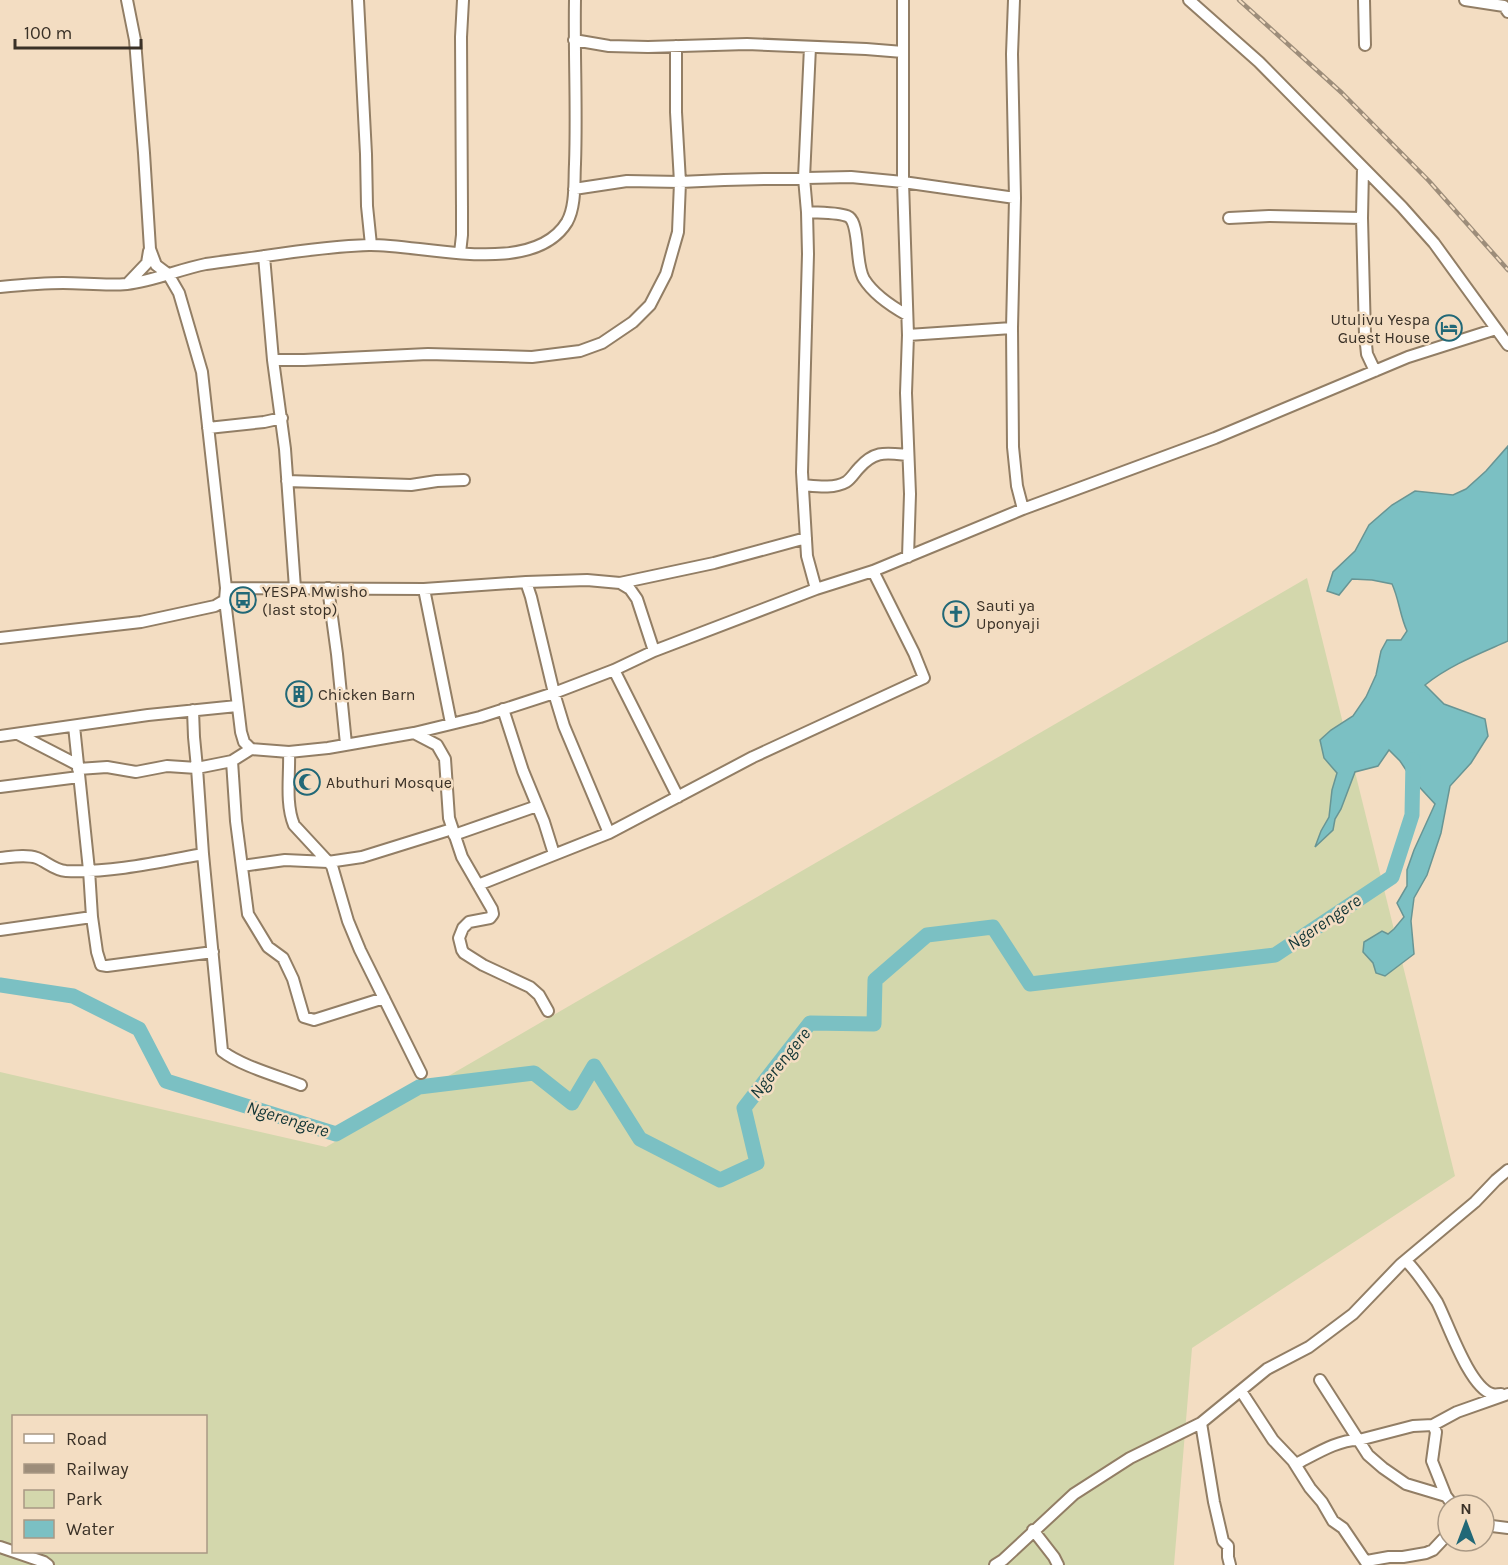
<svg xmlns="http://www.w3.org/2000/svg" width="1508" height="1565" font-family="Karla,sans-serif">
	<rect width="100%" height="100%" fill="#f3ddc2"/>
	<path fill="#d3d7ac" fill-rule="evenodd" d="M1307,578L1455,1176L1192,1348L1174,1565H0V1072L326,1147ZM14,1416H206V1552H14Z"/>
	<path fill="#7bc0c3" stroke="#689594" stroke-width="1.5" d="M1508,446V641C1479,654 1450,665 1425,685L1444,704L1485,719L1488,736L1471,763L1450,786L1441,833L1427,875L1414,898L1411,921L1414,954L1385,976L1376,973L1373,963L1363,952L1364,942L1382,931L1388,934L1394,929L1404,917L1397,903L1407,886V870L1414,850L1435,804L1412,779L1400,761L1389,750L1378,766L1355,772L1341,809L1335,819L1333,830L1315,847L1321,831L1329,817L1332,790L1337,773L1324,758L1320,740L1331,730L1353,716L1366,697L1376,675L1381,651L1387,640H1401L1407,631C1400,616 1399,599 1392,584L1372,580L1352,579L1339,595L1327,591L1333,572L1355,551L1369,525L1392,505L1415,491L1453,495L1466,489L1486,471Z"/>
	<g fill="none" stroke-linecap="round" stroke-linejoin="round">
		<path stroke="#7bc0c3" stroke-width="15" d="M0,985L73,996L139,1029L166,1081L336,1134L419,1087L534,1073L572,1103L594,1066L640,1139L720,1180L757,1163L744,1108L810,1023L874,1024L875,980L927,935L993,927L1030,984L1275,955L1392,877L1412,815L1413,760"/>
		<g stroke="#927e65" stroke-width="14">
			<path id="minor" d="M358,0L366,154L367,206L371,245
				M903,0V182L908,335L906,393L910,494L908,557
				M1014,0L1012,54L1015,198L1012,328L1013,447L1017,486L1023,509
				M1189,0L1259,62L1402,207L1434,243L1508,345
				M1364,0L1365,45
				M1465,0L1504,6L1508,12
				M574,40L609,46L648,47L747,44L866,49L903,52
				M810,47L804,178L807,212L808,254L802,472L807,556L816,589
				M1363,168L1362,218L1365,335L1367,354L1375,371
				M574,189L627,181L680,182L724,180L851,177L903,182L1015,198
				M807,212C818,213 840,212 849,217C860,225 855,264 864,279C874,295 891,306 907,315
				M1229,218L1269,216L1362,218
				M460,253L462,235V210L461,37L463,0
				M264,256L273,360L285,449L295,588
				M129,282L147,263L149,251
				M0,287C21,285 42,283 63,283C84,283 106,286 127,284C154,281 180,269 206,264C226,261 245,259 265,256C299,251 334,246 369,245C422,244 533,278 567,222C576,206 574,182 575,164C577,109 574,55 575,0
				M908,335L1012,328
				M273,360H304L428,354L532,357L580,351L602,343L633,322L650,305L666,274L678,232L680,182L676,112V46
				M208,428L264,422L282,418
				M287,481L411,485L437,481L464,480
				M803,485C815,486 834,489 846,482C851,479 855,472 859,468C875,450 886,453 908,455
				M526,582L531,597L554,693L564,726L609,833
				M620,583L714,563L806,538
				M226,588L424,589L526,582L587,580L620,583L630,589L637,599L654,651
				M328,588L337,654L346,744
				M424,589L451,723
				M225,600L241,732L244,742L251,749L289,752L328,748L414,733L480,717L554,693L614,670L654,651L816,589L873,571L1023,509L1215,438L1408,357L1496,329
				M0,638L141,622L215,606L225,600L226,588L202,372L179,293L168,274L156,265L150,249L144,153L135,40L127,0
				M614,670L678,797
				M503,709L523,771L544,822L554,854
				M193,710L194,737L197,768L203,854L222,1051C241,1066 278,1076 301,1085
				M74,726L89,870L92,917L97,952L101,965L107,966L213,952
				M414,733L437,745L445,759L449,818L462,857L492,909L493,914L490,918L469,922L463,928L459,938L462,950L464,953L483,965L530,987L539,995L548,1011
				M18,734L78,765
				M0,736L148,715L237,706
				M289,752C290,775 285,803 294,825L332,866L348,921L360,950L421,1073
				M232,761L236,821L248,914L268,947L283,958L293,979L304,1017L314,1020L384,998
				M78,769L107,767L136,772L167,766L197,768L232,761L251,749
				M0,787L79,777
				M454,835L537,806
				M0,858C11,857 26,854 37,858C47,862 54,870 66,871C110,873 159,862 203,854
				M242,866L285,860L328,862L362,857L452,829
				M478,885L609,833L753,757L924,678L914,653L873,571
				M0,930L92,917
				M1406,1261C1416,1270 1429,1290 1437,1302C1448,1323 1469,1387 1492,1394C1495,1395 1498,1394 1501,1394
				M1320,1380L1368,1455L1383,1468L1406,1484L1446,1496L1453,1505
				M1241,1391L1273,1440L1293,1461L1310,1488L1322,1502L1333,1521L1343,1528L1368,1565
				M1201,1423L1214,1502L1223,1541L1228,1546V1557L1230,1565
				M1433,1425L1436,1432L1432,1461L1446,1496
				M1296,1464C1314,1455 1339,1439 1359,1440L1413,1426L1433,1425L1457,1412L1508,1394
				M1484,1525L1508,1528
				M1033,1530L1054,1557L1058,1565
				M0,1547L44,1562L48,1565
				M1367,1561L1389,1557H1403L1426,1553L1433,1550L1448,1534
				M995,1565L1003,1560L1074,1494L1130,1458L1201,1423L1267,1369L1309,1347L1353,1314L1401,1264L1475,1202L1496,1180L1508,1170"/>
		</g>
		<use href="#minor" stroke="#fff" stroke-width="10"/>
		<g stroke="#9d8d7a" stroke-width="4.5">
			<path id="rail" d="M1239,0L1342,93L1429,181L1508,270"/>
		</g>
		<use href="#rail" stroke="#f3ddc2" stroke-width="2" stroke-dasharray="7" stroke-linecap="butt"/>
	</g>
	<defs>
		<g id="hotel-ring" transform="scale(1.35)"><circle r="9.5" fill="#f3ddc2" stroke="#216877" stroke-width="1.5"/><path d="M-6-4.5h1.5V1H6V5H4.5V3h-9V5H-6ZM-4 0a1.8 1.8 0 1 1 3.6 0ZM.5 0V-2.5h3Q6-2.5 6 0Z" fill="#216877"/></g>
		<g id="bus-ring" transform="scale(1.35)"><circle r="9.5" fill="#f3ddc2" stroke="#216877" stroke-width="1.5"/><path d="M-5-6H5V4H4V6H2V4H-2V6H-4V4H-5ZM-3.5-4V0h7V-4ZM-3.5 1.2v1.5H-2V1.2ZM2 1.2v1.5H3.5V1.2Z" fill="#216877"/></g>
		<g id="church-ring" transform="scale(1.35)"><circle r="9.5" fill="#f3ddc2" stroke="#216877" stroke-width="1.5"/><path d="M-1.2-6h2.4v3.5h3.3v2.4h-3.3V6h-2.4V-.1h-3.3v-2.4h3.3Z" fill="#216877"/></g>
		<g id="building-ring" transform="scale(1.35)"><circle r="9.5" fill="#f3ddc2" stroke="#216877" stroke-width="1.5"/><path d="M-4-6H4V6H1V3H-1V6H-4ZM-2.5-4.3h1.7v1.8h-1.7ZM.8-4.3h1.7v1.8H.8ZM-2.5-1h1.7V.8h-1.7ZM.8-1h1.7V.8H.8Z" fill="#216877"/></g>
		<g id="mosque-ring" transform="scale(1.35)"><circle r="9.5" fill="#f3ddc2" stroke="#216877" stroke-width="1.5"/><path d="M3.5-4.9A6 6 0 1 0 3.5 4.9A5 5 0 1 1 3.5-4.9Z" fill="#216877"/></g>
	</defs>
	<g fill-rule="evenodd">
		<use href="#hotel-ring" x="1449" y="328"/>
		<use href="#bus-ring" x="243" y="600"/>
		<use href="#church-ring" x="956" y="614"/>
		<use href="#building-ring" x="299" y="694"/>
		<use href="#mosque-ring" x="307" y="782"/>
	</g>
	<g text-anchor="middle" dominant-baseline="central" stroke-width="5" stroke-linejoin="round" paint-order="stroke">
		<g font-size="16" fill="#3a3127" stroke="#f3ddc2" text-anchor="start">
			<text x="1430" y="319" text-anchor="end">Utulivu Yespa<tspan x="1430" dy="18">Guest House</tspan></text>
			<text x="262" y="591">YESPA Mwisho<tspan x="262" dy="18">(last stop)</tspan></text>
			<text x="976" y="605">Sauti ya<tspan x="976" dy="18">Uponyaji</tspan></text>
			<text x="318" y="694">Chicken Barn</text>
			<text x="326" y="782">Abuthuri Mosque</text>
		</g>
		<g font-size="18" font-style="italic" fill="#123536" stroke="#f3ddc2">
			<text transform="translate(1324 922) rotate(-34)">Ngerengere</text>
			<text transform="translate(780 1063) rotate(-51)">Ngerengere</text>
			<text transform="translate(288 1119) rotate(17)">Ngerengere</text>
		</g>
	</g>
	<rect x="12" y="1415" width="195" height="138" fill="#f3ddc2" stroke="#a99884" stroke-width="1.5"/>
	<rect x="24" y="1434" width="30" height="9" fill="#ffffff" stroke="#a99884" stroke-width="1.5"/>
	<text x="66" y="1445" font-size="18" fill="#3a3127">Road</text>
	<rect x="24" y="1464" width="30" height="9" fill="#9d8d7a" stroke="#a99884" stroke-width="1.5"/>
	<text x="66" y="1475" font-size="18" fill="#3a3127">Railway</text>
	<rect x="24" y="1490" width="30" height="18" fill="#d3d7ac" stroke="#a99884" stroke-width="1.5"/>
	<text x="66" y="1505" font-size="18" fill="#3a3127">Park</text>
	<rect x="24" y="1520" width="30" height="18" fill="#7bc0c3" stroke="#a99884" stroke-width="1.5"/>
	<text x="66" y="1535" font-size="18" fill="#3a3127">Water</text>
	<g transform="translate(1466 1523)"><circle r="28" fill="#f3ddc2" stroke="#a99884" stroke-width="1.5"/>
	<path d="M0-4.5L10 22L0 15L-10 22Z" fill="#216877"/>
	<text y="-9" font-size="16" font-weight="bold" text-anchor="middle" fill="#3a3127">N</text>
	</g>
	<path d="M15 39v9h126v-9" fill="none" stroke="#3a3127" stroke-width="3"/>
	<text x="24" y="39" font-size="18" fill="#3a3127" stroke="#f3ddc2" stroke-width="4.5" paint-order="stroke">100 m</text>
</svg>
